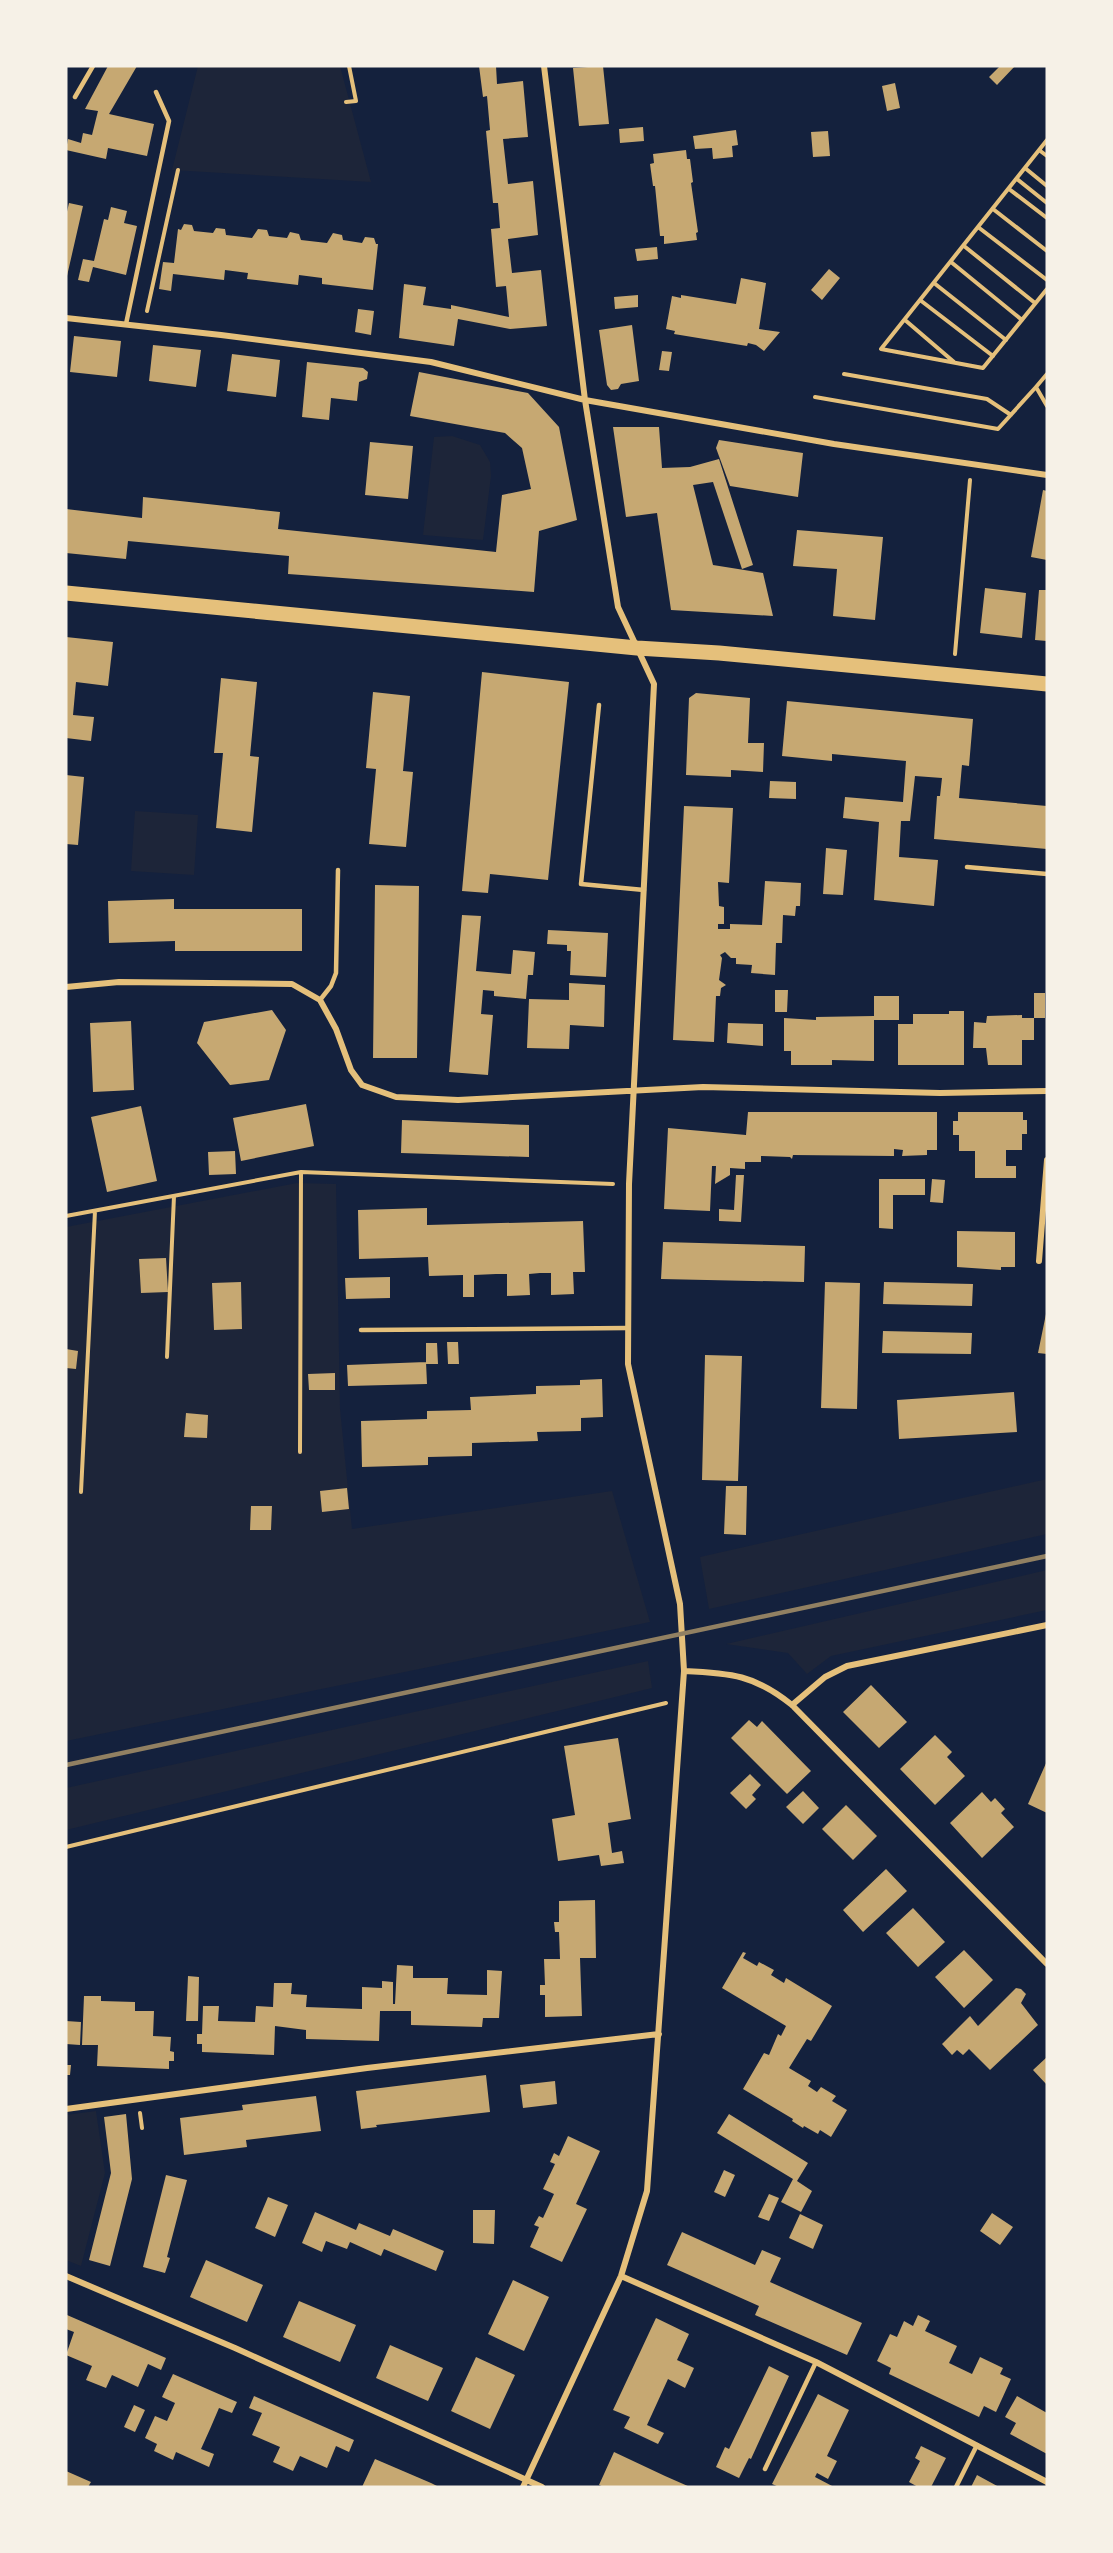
<svg xmlns="http://www.w3.org/2000/svg" width="1113" height="2553" font-family="'Roboto Condensed',sans-serif">
	<rect width="100%" height="100%" fill="#14213d"/>
	<path fill="#1d2539" d="M198,66H340L371,182L172,170Z
		M452,436L480,445L490,462L491,476L483,540L423,535L434,437Z
		M135,811L198,815L194,875L131,871Z
		M297,1183L336,1184L340,1409L352,1529L612,1491L650,1622L66,1741V1227Z
		M1047,1479V1534L709,1609L700,1557Z
		M1047,1570V1610L831,1656L807,1674L788,1653L726,1644Z
		M648,1661L652,1688L66,1830V1788Z
		M96,2111L105,2173L81,2266L66,2260V2115Z"/>
	<path fill="#c6a872" d="M108,66H137L109,114L154,124L147,156L108,148L106,159L66,150L68,139L81,143L83,133L92,135L98,111L85,109Z
		M479,66H496L497,84L523,81L528,137L503,139L508,184L533,181L538,235L508,239L512,273L541,270L547,326L510,329L458,319L454,346L399,338L404,284L426,287L423,305L451,309V305L509,317L506,286L496,287L491,229L500,228L498,203H493L486,131L490,130L487,96L483,97Z
		M603,66L609,124L579,126L573,68Z
		M1000,66H1015L997,85L989,77Z
		M895,83L900,108L887,111L882,86Z
		M643,127L644,141L620,143L619,129Z
		M736,130L738,145L732,146L733,157L713,159L712,148L695,149L693,136Z
		M828,131L830,156L813,157L811,132Z
		M686,150L687,159H690L693,182L691,183L698,232L696,233L697,240L664,244V236H660L655,186H653L650,164L654,163L653,154Z
		M69,203L83,206L67,276L66,216Z
		M111,207L127,211L124,223L137,226L126,275L93,267L89,282L78,280L83,259L94,261L104,219L108,220Z
		M184,224L192,225L194,231L213,233L216,228L225,229L226,235L252,238L258,229L267,230L269,236L287,238L290,232L299,234L301,240L327,243L333,233L342,235L343,240L362,243L365,237L374,238L376,244H378L373,290L322,284V278L299,275L298,285L247,279L248,273L225,270L224,280L173,274L171,291L159,289L163,262L174,263L178,229L181,230Z
		M657,247L658,259L637,261L635,249Z
		M829,269L840,278L822,300L811,290Z
		M741,278L766,283L759,329L780,332L764,351L756,345L748,343L747,346L674,334L675,331L666,329L672,296L681,298V295L736,304Z
		M638,295V307L615,309L614,297Z
		M358,309L374,311L371,335L355,332Z
		M632,325L639,381L621,384L618,389L611,390L607,385L599,330Z
		M74,336L121,341L117,377L70,372Z
		M153,345L201,350L196,387L149,381Z
		M662,351L672,352L669,371L659,370Z
		M232,354L280,360L276,397L227,391Z
		M307,362L363,368L368,372L367,379L359,382L357,401L331,398L329,420L302,417Z
		M419,372L528,393L559,427L577,520L539,531L534,592L288,574L289,556L128,541L126,559L66,553V509L142,518L143,497L280,512L278,529L496,552L502,495L531,489L522,448L505,433L410,416Z
		M613,427H659L662,468L690,467L719,459L753,565L742,569L713,482L693,485L713,565L763,573L773,616L671,610L657,513L626,517Z
		M719,440L803,453L798,497L730,486L716,448Z
		M370,442L413,446L408,499L365,495Z
		M1043,490L1047,491V560L1031,557Z
		M797,530L883,537L875,620L833,616L837,569L793,566Z
		M985,588L1026,593L1022,638L980,633Z
		M1039,590H1047V641L1035,640Z
		M66,637L113,642L108,686L76,682L73,715L94,717L91,741L66,738Z
		M482,672L569,682L548,880L490,874L488,893L462,891Z
		M221,678L257,682L250,756L259,757L252,832L216,828L223,753H214Z
		M373,692L410,696L403,771L413,772L406,847L369,844L376,769L366,768Z
		M696,693L750,698L748,743H764L763,772L731,770V777L686,775L689,698Z
		M787,701L973,719L969,766L962,765L959,798L1047,806V849L934,839L937,796H940L942,778L915,776L910,821H901L899,857L938,860L934,906L874,900L879,822L843,818L845,797L903,802L906,761L832,754V761L782,756Z
		M66,775L84,777L78,845L66,844Z
		M770,781L796,782V799L769,798Z
		M684,806L733,808L729,883L718,882L719,906L724,907V924H718V929H730V924L762,925L765,881L801,883L800,906H796L795,916L783,915L782,943H776L775,975L751,973L752,965L736,964V958H731L725,952L720,955L722,958L719,980L726,985L721,988L720,996H716L714,1042L673,1040Z
		M826,848L847,850L843,895L823,894Z
		M375,885L419,886L417,1058H373Z
		M174,899V909H302V951H175V941L109,943L108,901Z
		M462,915L481,916L476,971L511,974L513,950L535,952L533,975H528L526,999L494,996V991L483,990L481,1014L493,1015L488,1075L449,1072Z
		M548,930L608,933L606,977L570,975L571,951H567V945L547,944Z
		M569,983L605,985L604,1027L570,1025L569,1049L527,1048L529,999L569,1000Z
		M775,990H788L787,1012H775Z
		M1034,993H1045V1018H1034Z
		M874,996H899V1020H874V1061L832,1060V1065H791V1051H784V1018L816,1020V1017L874,1016Z
		M272,1010L286,1030L269,1080L230,1085L197,1043L204,1022Z
		M949,1011H964V1065H898V1024H913V1014H949Z
		M1022,1015V1018H1034V1040H1022V1065H988L986,1048H973L974,1022L986,1023L987,1016Z
		M131,1021L134,1090L93,1092L90,1023Z
		M728,1023L763,1024V1046L727,1043Z
		M306,1104L314,1146L241,1161L233,1118Z
		M141,1106L157,1181L107,1192L91,1117Z
		M748,1112H937V1150H927V1155L902,1156L903,1150L894,1149V1156L793,1155L792,1159L790,1157L761,1156V1162H745V1169L730,1168V1175L715,1184L716,1166H712L710,1211L664,1209L668,1128L746,1135Z
		M958,1112H1023V1120H1027V1134H1022V1150H1006V1166H1016V1178H975V1151H959V1135H953V1121H958Z
		M402,1120L529,1125V1157L401,1153Z
		M235,1151L236,1174L209,1175L208,1152Z
		M736,1175H744L741,1222L719,1221V1209L734,1210Z
		M879,1179H925V1195H893V1229L879,1228Z
		M932,1179L945,1180L943,1203L930,1202Z
		M427,1208V1225L583,1221L585,1272H573L574,1294L551,1295V1273H540L529,1274L530,1295L507,1296V1274H496L474,1275V1297H463V1275L429,1276L428,1257L359,1259L358,1210Z
		M957,1231L1015,1232V1267H1001V1270L957,1267Z
		M663,1242L805,1246L804,1282L661,1279Z
		M166,1258L168,1292L141,1293L139,1259Z
		M390,1277V1298L346,1299L345,1278Z
		M241,1282L242,1329L214,1330L212,1283Z
		M825,1282L860,1283L857,1409L821,1408Z
		M884,1282L973,1284L972,1306L883,1304Z
		M1046,1314H1047V1354L1038,1353Z
		M883,1331L972,1333L971,1354L882,1353Z
		M447,1342H458L459,1364H448Z
		M426,1343H437L438,1364H426Z
		M66,1349L78,1351L76,1369L66,1368Z
		M705,1355L742,1356L738,1481L702,1480Z
		M426,1362L427,1384L348,1386L347,1365Z
		M335,1373V1390H309L308,1374Z
		M602,1379L603,1417L581,1418V1431L537,1432L538,1441L472,1443V1456L428,1457V1465L362,1467L361,1421L427,1419V1411L471,1410L470,1397L536,1394V1386L580,1385V1380Z
		M1014,1392L1017,1432L899,1439L897,1400Z
		M186,1413L208,1415L207,1438L184,1437Z
		M726,1486H747L746,1535L724,1534Z
		M347,1488L349,1509L322,1512L320,1491Z
		M251,1506H272L271,1530H250Z
		M871,1685L907,1722L879,1748L843,1712Z
		M749,1720L757,1727L762,1721L811,1771L787,1794L731,1738Z
		M935,1735L952,1752L947,1757L965,1776L935,1805L900,1769Z
		M618,1738L631,1819L608,1823L612,1853L622,1851L624,1863L601,1866L599,1855L558,1861L552,1819L575,1815L564,1746Z
		M1047,1761V1813L1028,1804Z
		M750,1774L761,1785L752,1795L756,1799L746,1809L730,1793Z
		M803,1791L819,1808L803,1824L786,1807Z
		M982,1792L991,1802L995,1798L1005,1809L1001,1813L1014,1827L982,1858L950,1823Z
		M846,1805L877,1836L853,1860L822,1829Z
		M886,1869L907,1891L863,1932L843,1910Z
		M595,1900L596,1958H580L582,2016L545,2017V1995H540V1985H545L544,1959H560L559,1932H555L554,1922H559V1901Z
		M913,1908L945,1942L918,1967L886,1933Z
		M964,1950L993,1980L964,2008L935,1977Z
		M743,1952L746,1953L743,1958L757,1966L759,1962L774,1970L771,1975L784,1983L786,1978L832,2006L811,2041L807,2039L789,2068L811,2081L808,2086L817,2092L821,2087L836,2096L832,2101L847,2110L831,2137L820,2130L818,2134L804,2126L803,2128L792,2121L793,2119L743,2089L764,2053L769,2055L778,2034L781,2036L786,2026L722,1988Z
		M397,1965L413,1966V1978H448L447,1994L487,1995V1970L502,1971L499,2018H483L482,2027L411,2025V2011H380L379,2041L306,2039V2030L275,2026L274,2055L202,2052V2044H197V2034H202L203,2006H219L218,2021L255,2022L256,2006L273,2007L274,1983H292L291,1994L307,1995L306,2007L362,2009V1987L382,1988V1981L393,1982V2004H395Z
		M188,1976L199,1977L198,2021H186Z
		M1016,1988L1021,1989L1026,1994L1021,2003L1038,2025L990,2070L969,2049L963,2055L957,2050L952,2055L942,2044L970,2016L978,2026Z
		M84,1996H101V2001L135,2002V2011H154L153,2036L171,2037L170,2051L174,2052V2061H169V2069L97,2066L98,2045H82Z
		M66,2021L81,2022L80,2045L66,2044Z
		M1047,2057V2085L1033,2070Z
		M66,2065H71L70,2075H66Z
		M486,2075L490,2112L376,2125L377,2127L361,2129L356,2091Z
		M555,2081L557,2104L523,2108L520,2085Z
		M316,2096L321,2131L246,2140L247,2147L184,2155L180,2118L243,2110L242,2105Z
		M126,2114L132,2179L110,2266L89,2260L111,2173L104,2117Z
		M729,2114L808,2163L797,2181L812,2191L801,2212L781,2202L793,2179L717,2133Z
		M568,2136L600,2151L576,2204L587,2209L562,2262L530,2247L539,2227L534,2225L539,2216L543,2218L554,2194L543,2189L555,2164L550,2162L554,2153L559,2156Z
		M724,2170L735,2175L725,2197L714,2192Z
		M166,2175L187,2180L167,2257L170,2258L165,2273L143,2267Z
		M769,2194L779,2198L769,2221L758,2217Z
		M268,2197L288,2205L275,2237L255,2228Z
		M473,2210H495L494,2244L473,2243Z
		M315,2212L356,2230L359,2223L390,2236L393,2229L444,2251L436,2271L384,2249L381,2256L350,2242L347,2249L326,2241L322,2252L302,2243Z
		M992,2213L1013,2227L1000,2245L980,2231Z
		M800,2214L823,2225L813,2249L789,2238Z
		M682,2232L755,2265L762,2250L781,2258L770,2282L862,2323L847,2355L755,2315L759,2306L667,2265Z
		M206,2260L263,2285L247,2322L190,2297Z
		M513,2280L549,2297L524,2351L488,2334Z
		M299,2301L356,2325L340,2362L283,2337Z
		M67,2315L166,2358L161,2370L148,2364L138,2387L112,2375L106,2388L86,2380L92,2366L66,2355L74,2332L66,2329Z
		M918,2315L930,2321L925,2331L957,2346L949,2363L972,2374L980,2357L1003,2368L1000,2374L1011,2379L996,2412L984,2406L979,2417L889,2374L891,2368L877,2361L890,2334L897,2337L904,2321L913,2326Z
		M656,2318L689,2334L677,2360L694,2368L685,2388L668,2379L647,2425L664,2433L658,2444L624,2428L630,2417L613,2410Z
		M390,2345L443,2368L428,2401L376,2378Z
		M476,2357L515,2375L490,2429L451,2411Z
		M769,2366L789,2376L751,2459L749,2458L739,2478L716,2467L725,2447L729,2449Z
		M173,2374L237,2402L232,2413L219,2408L210,2429L201,2449L214,2454L209,2467L176,2452L173,2460L154,2451L157,2444L145,2438L155,2416L167,2421L175,2403L162,2397Z
		M818,2394L849,2410L827,2456L837,2461L828,2479L817,2473L815,2477L834,2487H779L772,2484Z
		M254,2396L354,2440L349,2452L336,2446L327,2468L300,2456L293,2471L273,2462L280,2447L252,2435L262,2413L249,2408Z
		M1017,2396L1047,2413V2454L1010,2434L1016,2423L1005,2417Z
		M134,2405L145,2410L135,2432L124,2427Z
		M921,2446L946,2458L931,2487H918L909,2482L920,2461L915,2458Z
		M614,2452L665,2476L690,2487H604L599,2485Z
		M375,2459L431,2483L439,2487H362Z
		M66,2471L91,2482L88,2487H66Z
		M977,2475L999,2487H971Z"/>
	<g fill="none" stroke-linecap="round" stroke-linejoin="round">
		<path stroke="#e5c07b" stroke-width="4" d="M346,102L356,101L349,66
			M1047,140L881,349L983,368L1047,289
			M1039,150L1047,156
			M1025,168L1047,186
			M1017,179L1047,203
			M1009,189L1047,218
			M993,209L1047,251
			M978,227L1047,280
			M964,246L1035,303
			M951,262L1022,320
			M934,283L1006,340
			M920,300L993,356
			M147,311L178,170
			M905,320L954,362
			M844,374L987,399L1011,415
			M1047,374L1036,387L1047,406
			M815,397L998,429L1036,387
			M955,654L970,480
			M66,1216L301,1172L613,1184
			M167,1357L174,1196
			M300,1452L301,1172
			M81,1492L95,1211
			M66,1847L666,1703
			M140,2113L142,2128"/>
		<path stroke="#e5c07b" stroke-width="4.5" d="M75,97L93,66
			M126,324L169,121L156,92
			M599,705L581,884L644,890
			M967,867L1047,874
			M320,1000L331,986L336,973L338,870
			M361,1330L628,1328
			M765,2469L816,2362
			M956,2487L977,2445"/>
		<path stroke="#e5c07b" stroke-width="6" d="M66,318L221,335L431,362L585,400L834,444L1047,475
			M66,987L119,982L292,984L320,1000L336,1029L351,1070L362,1085L396,1097L458,1100L703,1087L940,1093L1047,1091
			M1039,1261L1047,1160
			M684,1671C731,1673 755,1675 792,1705L1047,1964
			M792,1705L825,1677L847,1666L1047,1625
			M66,2109L367,2068L659,2034
			M66,2276L235,2348L542,2487
			M621,2276L816,2362L1047,2482
			M523,2487L621,2276L647,2191L684,1671L680,1604L628,1364L629,1184L654,684L618,607L585,400L544,66"/>
		<path stroke="#e5c07b" stroke-width="15" d="M66,593L637,648L719,653L1047,684"/>
		<path stroke="#918062" stroke-width="4.5" d="M66,1765L1047,1556"/>
	</g>
	<rect width="1113" height="2553" fill="none" stroke="#f6f1e7" stroke-width="135"/>
</svg>
